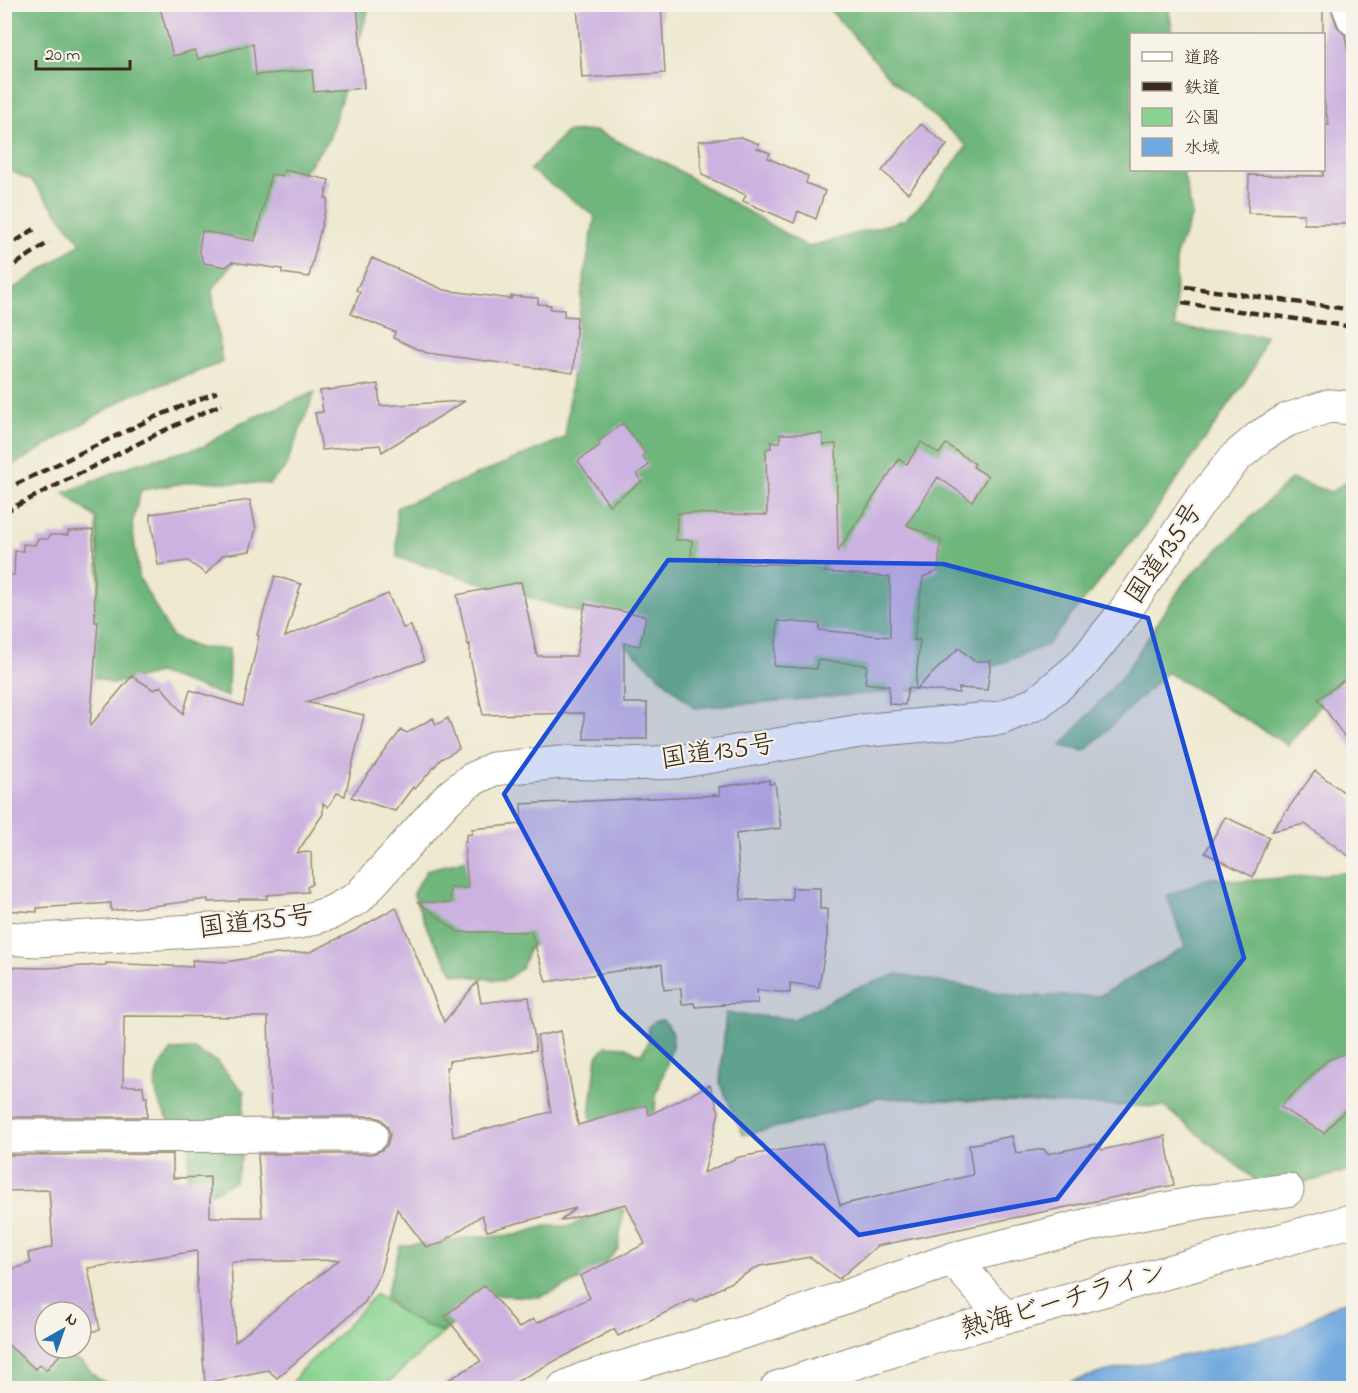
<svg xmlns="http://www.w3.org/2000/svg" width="1358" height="1393" font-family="'Indie Flower','Klee One',sans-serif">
	<rect width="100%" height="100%" fill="#f7f3e8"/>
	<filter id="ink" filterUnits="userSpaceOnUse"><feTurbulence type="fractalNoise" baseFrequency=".0167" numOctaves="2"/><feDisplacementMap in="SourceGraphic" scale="12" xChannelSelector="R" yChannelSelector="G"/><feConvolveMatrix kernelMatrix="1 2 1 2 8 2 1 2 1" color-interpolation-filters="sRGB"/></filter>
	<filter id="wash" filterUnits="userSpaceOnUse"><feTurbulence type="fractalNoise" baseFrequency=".008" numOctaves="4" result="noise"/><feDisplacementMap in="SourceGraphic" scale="24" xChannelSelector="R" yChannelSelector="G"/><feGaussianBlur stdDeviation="1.35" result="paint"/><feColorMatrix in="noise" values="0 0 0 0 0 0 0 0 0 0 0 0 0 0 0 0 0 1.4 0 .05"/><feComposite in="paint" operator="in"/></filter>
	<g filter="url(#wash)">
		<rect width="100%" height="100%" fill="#eee9d0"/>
		<path fill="#89d491" stroke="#627f58" stroke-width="1.5" d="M376,1294L409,1318L443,1333L382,1388H290L299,1372L337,1336Z"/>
		<path fill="#6eb67b" stroke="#54704c" stroke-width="1.5" d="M4,5H370L329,139L212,290L222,363L129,396L5,470V295L81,243L32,181L5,168Z
			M831,5H1168L1173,34H1132V170H1183L1192,215L1176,255L1175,328L1265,336L1253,370L1145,526L1047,645L940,688L694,708L596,618L397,557L396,508L565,438L583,284L595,216L530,170L566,132L596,131L665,163L808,247L904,220L926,200L967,146L891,79L830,10Z
			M315,392L285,468L269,484L197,481L141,490L132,524L139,577L172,637L198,648L229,649L228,697L158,673L113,684L86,674L83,634L99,586L96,518L64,493L132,465L205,446L240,423Z
			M1353,477V664L1288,745L1167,672L1085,751L1061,746L1124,674L1185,581L1291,479L1331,492Z
			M466,859L552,929L529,949L522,968L504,981L454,974L429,933L413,893L427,870Z
			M1353,872V1170L1270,1192L1164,1107L877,1098L800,1122L743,1135L720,1083L726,1013L794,1019L851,990L898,974L1017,996H1099L1185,947L1167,896L1211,877L1244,881Z
			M663,1020L673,1033L672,1048L656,1096L654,1125L600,1127L590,1116L597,1056L606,1046L626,1047L641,1055L648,1043V1027L655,1021Z
			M193,1049L217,1062L244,1092L242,1155L235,1181L212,1193L187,1179L190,1146C173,1126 147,1099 158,1070C161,1063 168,1056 172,1050Z
			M613,1208L624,1209L618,1249L595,1274L540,1297L491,1295L462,1316L443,1333L409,1318L385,1298L400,1246L475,1237L516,1235L546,1226H570Z
			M4,1306L25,1346L56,1352L82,1363L98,1379L117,1388H5Z"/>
		<path fill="#6fa8df" stroke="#55697e" stroke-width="1.5" d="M1353,1300V1388H1048L1104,1372L1286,1334L1335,1305Z"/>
		<g id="blocks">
			<path fill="#ccb2e0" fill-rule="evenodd" d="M159,4H357L364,88L314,92L312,70L256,75L253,44L198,59L195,50L173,56Z
				M577,4H661L665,73L582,78Z
				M1323,4H1330L1337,26L1345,35L1351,69H1353V224H1304V214L1248,213L1249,175L1323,176V125H1329L1323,97Z
				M921,124L947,145L908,193L882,171Z
				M741,137L759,144L757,148L770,153L768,158L808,176L806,183L825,191L816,219L798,211L794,223L743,201L746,195L702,175L699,141Z
				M284,170L329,180L325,198L328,199L309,277L282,273V269L232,262L226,267L204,263L199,250L202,231L255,241L271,174L282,176Z
				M372,258L444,290L511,299V296L538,298V304L551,305L550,309L564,310V316L577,317L573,373L427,353L393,338L395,332L351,314L360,292L356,290Z
				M378,384L380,406L465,401L382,452L380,445L322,450L315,413L323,412L320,391Z
				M623,423L645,453L642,456L649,465L637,474L642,481L609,505L578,461L600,445L598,442Z
				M780,434H823V445L836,444L838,551L899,459L907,464L921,442L939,454L946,444L975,464L973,467L988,476L972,501L938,477L907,525L941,540L938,571L923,577L914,640H920L915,689L908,688L905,705L889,704V686L865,683L867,665L817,660V669L774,666L778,621L820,624L819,630L890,637V577L824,572L828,565L717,563L718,558H691L692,540H676L677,513L767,515L766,449L771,448V442H780Z
				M250,500L256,529L250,551L223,555L206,574L188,561L158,565L150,514Z
				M93,530L95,622H98L90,726L132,676L154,690L161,686L183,714L190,690L243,706L259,636L257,635L275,576L301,584L285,637L388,594L403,628L411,626L424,661L306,702L364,715L345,796L337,793L328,807L323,803V814L297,853L311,852L312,884L307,887L308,892L267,895V899H239V901L208,902V899L111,911V903L37,908V912L4,910V575H14L15,551H23V544L35,545L38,539H48L50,535H68V531Z
				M521,582L537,656H576L585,604L646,616L640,646L624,643V703H647V739H584V713L483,715L470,657V644L468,645L457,595Z
				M959,648L974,661H991L987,690L959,688V693L916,689Z
				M1353,674V749L1318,699Z
				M433,718L436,725L448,718L459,749L441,759L415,789L413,787L395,811L351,797L401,730L407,733Z
				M1315,771L1353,799V859L1305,824L1272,831Z
				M769,780V784L775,783L781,828L736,834L741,900H792V888H820V909H827V938L819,987L790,983V993L757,990L758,1003L722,1004L723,1005L695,1007L694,1003L682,1004L681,988L664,990L662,964L546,982L531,932H458L418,902L450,903V888H468L464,842H466V835L472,834V829L522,824L521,804L720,795L719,787Z
				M1225,817L1269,837L1253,877L1205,853Z
				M396,907L444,1022L477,982L481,1003L529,997L536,1050L449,1061V1067H446L453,1137L551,1112L537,1036L561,1031L578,1125L646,1105L649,1115L710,1085L719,1112L704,1173L739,1157L822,1143L840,1205L973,1175L969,1145L1012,1136L1016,1153L1044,1149L1047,1154L1096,1144L1102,1150L1165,1136L1174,1185L877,1246L839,1279L810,1257L760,1266L695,1302L693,1299L618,1336L614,1329L503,1389H433L481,1361L445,1316L485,1285L519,1328L533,1319L537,1323L590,1298L580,1276L645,1244L626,1204L560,1221L576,1208L487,1231L482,1215L440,1244L426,1247L397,1209L380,1274L365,1302L277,1378L268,1370L205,1383L197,1283V1251L88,1268L100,1330L81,1333V1312H45V1348H66L46,1370L40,1364L35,1369L4,1341V1272L31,1263L28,1253L53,1247L49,1190L4,1191V1155L173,1154V1178L210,1177V1217H262L258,1154H371L380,1151L387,1145L390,1134L387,1126L381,1119L372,1116L271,1117L268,1017L124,1016L123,1086H143L144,1097H147V1117H4V967L44,968L106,965V963L193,967L192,960L226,962L267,955L310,952L356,930ZM339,1260L278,1307L235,1342L231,1262Z
				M1353,1050V1101L1324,1133L1280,1107L1326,1061Z"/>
		</g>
	</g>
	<g filter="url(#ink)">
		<use href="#blocks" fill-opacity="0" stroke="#948a77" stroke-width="1.5"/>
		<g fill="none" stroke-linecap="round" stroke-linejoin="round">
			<g stroke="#948a77" stroke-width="35">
				<path id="minor" d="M1348,4L1354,19
					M4,1136L371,1135
					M564,1388L584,1379L760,1327L953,1259L1104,1221L1202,1202L1287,1190"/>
			</g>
			<g stroke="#948a77" stroke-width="35">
				<path id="tertiary" d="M953,1259L1005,1318
					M777,1388L921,1341L1354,1220"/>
			</g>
			<g stroke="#948a77" stroke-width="35">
				<path id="trunk" d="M4,938L37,940L246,928L300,922L330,913L358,898L448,798L471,780L493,769L561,762L626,764L677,762L860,731L1001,718L1037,703L1081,666L1123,614L1197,505L1236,457L1261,436L1287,420L1329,406L1354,408"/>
			</g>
			<use href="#minor" stroke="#fff" stroke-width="33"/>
			<use href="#tertiary" stroke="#fff" stroke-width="33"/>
			<use href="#trunk" stroke="#fff" stroke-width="33"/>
			<path stroke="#3b2a1e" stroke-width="4.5" stroke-dasharray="9 4.5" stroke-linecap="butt" d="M4,249L36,228
				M4,272L49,242
				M1186,287L1354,310
				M1182,303L1354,327
				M4,490L153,418L217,392
				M4,512L161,432L222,404"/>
		</g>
	</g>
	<path fill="#1d4ed8" fill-opacity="0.2" stroke="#1d4ed8" stroke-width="4.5" stroke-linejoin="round" d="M668,560L943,564L1148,618L1244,958L1057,1199L859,1235L619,1010L504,794Z"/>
	<g text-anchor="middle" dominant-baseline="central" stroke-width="4.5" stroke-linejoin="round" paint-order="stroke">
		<g font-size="27" fill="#3b2a1e" stroke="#f7f3e8">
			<text transform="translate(1165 554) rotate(-56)">国道135号</text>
			<text transform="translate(718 753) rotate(-8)">国道135号</text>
			<text transform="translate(256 923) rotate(-7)">国道135号</text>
			<text transform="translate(1064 1302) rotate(-16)">熱海ビーチライン</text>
		</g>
	</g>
	<rect width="1358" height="1393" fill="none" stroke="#f7f3e8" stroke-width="24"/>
	<rect x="1130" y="33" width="195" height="138" fill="#f7f3e8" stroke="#aca397" stroke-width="1.5"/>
	<rect x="1142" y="52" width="30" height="9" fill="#ffffff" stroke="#aca397" stroke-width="1.5"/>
	<text x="1184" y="63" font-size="18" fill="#3b2a1e">道路</text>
	<rect x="1142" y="82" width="30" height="9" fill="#3b2a1e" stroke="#aca397" stroke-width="1.5"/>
	<text x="1184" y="93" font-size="18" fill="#3b2a1e">鉄道</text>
	<rect x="1142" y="108" width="30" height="18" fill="#89d491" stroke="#aca397" stroke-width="1.5"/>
	<text x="1184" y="123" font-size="18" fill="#3b2a1e">公園</text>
	<rect x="1142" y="138" width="30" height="18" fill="#6fa8df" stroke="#aca397" stroke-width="1.5"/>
	<text x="1184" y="153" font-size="18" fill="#3b2a1e">水域</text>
	<g transform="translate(63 1330) rotate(40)"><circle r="28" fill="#f7f3e8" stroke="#aca397" stroke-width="1.5"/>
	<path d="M0-4.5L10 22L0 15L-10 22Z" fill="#1f6fb2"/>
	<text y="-9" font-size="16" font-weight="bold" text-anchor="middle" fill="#3b2a1e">N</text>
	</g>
	<path d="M36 60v9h94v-9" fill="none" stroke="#3b2a1e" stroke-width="3"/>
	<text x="45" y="60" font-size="18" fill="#3b2a1e" stroke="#f7f3e8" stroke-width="4.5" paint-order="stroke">20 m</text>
</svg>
